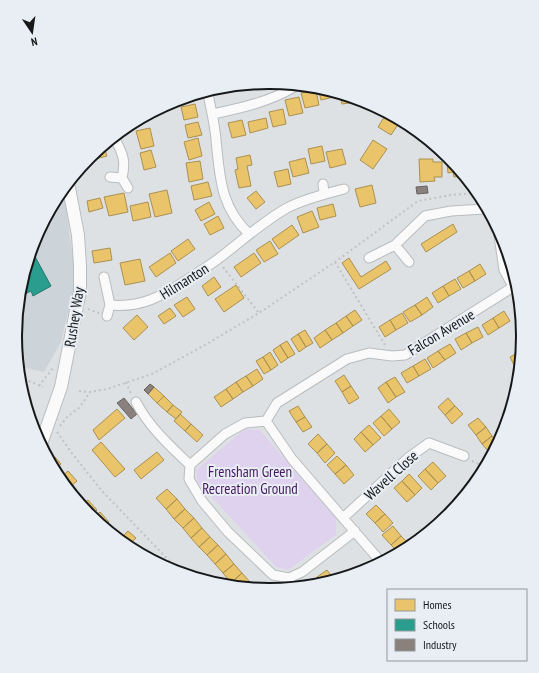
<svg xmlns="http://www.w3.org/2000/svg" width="539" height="673" font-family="'PT Sans Narrow',sans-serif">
	<rect width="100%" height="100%" fill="#dee1e3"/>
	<path fill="#ccd4da" d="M64,195L76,279L61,342L44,372L21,367L15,336L34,239Z"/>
	<path fill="#dfd2ee" d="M245,429L260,430L336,519V535L288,570L276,567L197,481L196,470Z"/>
	<path fill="#e9c46a" stroke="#aa9052" d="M313,91H316L319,105L305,108L301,93Z
		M319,92L334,95V97L321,100Z
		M340,96L357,99V102L342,104Z
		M193,97L194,101L180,104L179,100Z
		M299,97L303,113L289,116L285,100Z
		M195,104L198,117L184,120L181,107Z
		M283,109L286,124L273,127L269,112Z
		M386,114L399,123L391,135L378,127Z
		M148,118L149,120L136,128L135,126Z
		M266,118L268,128L250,133L248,122Z
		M242,120L246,135L232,138L228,123Z
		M198,122L202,135L188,138L185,125Z
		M150,128L154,146L141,149L136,131Z
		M198,138L202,156L189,160L184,142Z
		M373,140L387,149L373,169L360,160Z
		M322,146L325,161L311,164L308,149Z
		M104,147L107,156L95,159L94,154Z
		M342,149L346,164L330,168L326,152Z
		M151,150L156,167L144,170L140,153Z
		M250,155L252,165L247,166L251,186L239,188L235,170L238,169L236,158Z
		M305,158L309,173L293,177L289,162Z
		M419,159H433V162H442V177H434L435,181L420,182Z
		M452,160L463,176L454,177L453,172L448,173L447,161Z
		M200,161L203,179L189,182L186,163Z
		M288,169L291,184L278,187L274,172Z
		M208,182L212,196L194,200L191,186Z
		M372,185L376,203L360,207L355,189Z
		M167,190L172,213L155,217L149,194Z
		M256,191L265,202L256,209L247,198Z
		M124,193L128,212L109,216L104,197Z
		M100,198L103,208L89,212L87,201Z
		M148,202L151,217L133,221L130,206Z
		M209,202L215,214L201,221L195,210Z
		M333,204L336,216L320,220L317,208Z
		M312,211L319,227L303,233L297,217Z
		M218,216L224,228L210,235L204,224Z
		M453,224L457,232L426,252L421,244Z
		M292,225L299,235L279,249L272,239Z
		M188,239L195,249L178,261L171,251Z
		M270,241L278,254L264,262L256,250Z
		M110,248L112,260L94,263L92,251Z
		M170,253L176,263L156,277L149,267Z
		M254,253L261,263L241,277L234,267Z
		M349,258L361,277L386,261L391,269L359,289L342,263Z
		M140,259L145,281L125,285L120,263Z
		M480,264L486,274L475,281L469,271Z
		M469,271L475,281L463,288L457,278Z
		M214,277L221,287L208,296L202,286Z
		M455,279L461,289L449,296L443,286Z
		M236,285L244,298L224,312L215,299Z
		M443,286L449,296L438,303L432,293Z
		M187,297L195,309L183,317L174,305Z
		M427,297L433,307L422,315L415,305Z
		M415,305L422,315L410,322L403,312Z
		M170,308L176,316L164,324L158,316Z
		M355,310L362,320L353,326L346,316Z
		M504,311L510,321L499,328L493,318Z
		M402,313L408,323L396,330L390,320Z
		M137,315L148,327L134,340L123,328Z
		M346,316L353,326L343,333L336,323Z
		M493,318L499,328L488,335L482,325Z
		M390,320L396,330L385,337L379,327Z
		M336,323L343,333L332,340L325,330Z
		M478,327L483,337L472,343L466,333Z
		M305,330L313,343L306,347L298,334Z
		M325,330L332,340L320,348L314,338Z
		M466,333L472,343L461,350L455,339Z
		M298,334L306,347L299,352L291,339Z
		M287,341L295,354L288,358L280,345Z
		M450,344L456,353L445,360L438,351Z
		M280,345L288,358L281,363L273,350Z
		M438,351L445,360L433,368L427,358Z
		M521,351L518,369H516L510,357Z
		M270,352L278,365L271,370L263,357Z
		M263,357L271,370L264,374L256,361Z
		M425,359L431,369L419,376L413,366Z
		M413,366L419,376L407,383L401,373Z
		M257,369L263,379L253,386L246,376Z
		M344,375L351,386L342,392L335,381Z
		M246,376L253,386L243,392L236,382Z
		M395,377L405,392L396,397L386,382Z
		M236,382L243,392L233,399L226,389Z
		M386,382L396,397L388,403L378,388Z
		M351,386L359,398L349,404L342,392Z
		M154,387L164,396L157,403L148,394Z
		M226,389L233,399L221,407L214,397Z
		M164,396L173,405L167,412L157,403Z
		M448,398L455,406L445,415L438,407Z
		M173,405L182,412L176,419L167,412Z
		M298,406L305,417L296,422L289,411Z
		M455,406L463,414L452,424L445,415Z
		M117,409L125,418L99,440L93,430Z
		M389,409L400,422L392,429L381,416Z
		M180,414L191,424L185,431L174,421Z
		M381,416L392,429L384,436L373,423Z
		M305,417L312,427L303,432L296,422Z
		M478,418L486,427L476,435L468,425Z
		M191,424L203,435L197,442L185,431Z
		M369,425L381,438L373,445L361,432Z
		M486,427L492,436L482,444L476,435Z
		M361,432L373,445L365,452L354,439Z
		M318,434L327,444L317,453L308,444Z
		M492,436L498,443L489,452L482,444Z
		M101,442L125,469L115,477L92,450Z
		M327,444L335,453L325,463L317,453Z
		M157,452L164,460L141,479L134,470Z
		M337,456L346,465L335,474L327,465Z
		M55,457L61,464L57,468L52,460Z
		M433,462L446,476L438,483L425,469Z
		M346,465L354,475L344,484L335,474Z
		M425,469L438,483L431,490L418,476Z
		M68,471L77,481L70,487L62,476Z
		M409,474L422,488L415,495L402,481Z
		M473,478L474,479L468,489L465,487Z
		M402,481L415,495L407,502L394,488Z
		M167,489L177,499L166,509L156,498Z
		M177,499L185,509L174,519L166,509Z
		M88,500L97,510L90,516L82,505Z
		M376,505L385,514L375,523L366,514Z
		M185,509L194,518L183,528L174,519Z
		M100,512L109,522L104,526L92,518Z
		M385,514L393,523L383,532L375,523Z
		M194,518L202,528L191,538L183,528Z
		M393,526L401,536L391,545L382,535Z
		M202,528L210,537L199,547L191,538Z
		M128,531L136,538L130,544L121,538Z
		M401,536L409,544L397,551L391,545Z
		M210,537L218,545L207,555L199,547Z
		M218,545L226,554L215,564L207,555Z
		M226,554L234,564L223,573L215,564Z
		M234,564L242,573L231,583L223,573Z
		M355,568L359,573L346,576Z
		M327,570L333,578L320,581L317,577Z
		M242,573L250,582L246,586L232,584L231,583Z
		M250,582L256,588L246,586Z"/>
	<path fill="#2a9d8f" stroke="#24756c" d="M32,251L51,286L33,296L31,291L23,295Z"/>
	<path fill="#8a817c" stroke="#67625f" d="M427,186L428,193L417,194L416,187Z
		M150,384L154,387L148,394L144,390Z
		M124,398L137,414L131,419L117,403Z"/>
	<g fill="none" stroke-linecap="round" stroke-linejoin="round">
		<g stroke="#b9bcbe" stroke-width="11">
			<path id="minor" d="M208,94C211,110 215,124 216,140C220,177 220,206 249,234
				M213,114C241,108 269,102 294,87
				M115,139C123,154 126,161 122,178L128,188
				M110,177L122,178
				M323,184L324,194
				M498,229L504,270L514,288
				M395,245L409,262
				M369,258L395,245L425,216L451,211L484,209
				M104,277L110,305L107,316
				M110,305C142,308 162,296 188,279C198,272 209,266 218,259C241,242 262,222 287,208C304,199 325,194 344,189
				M136,402C149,427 170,446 190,465
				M266,421L245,423L225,434L190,465L189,479L202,501L228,532L273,575L289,578L302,572L355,531
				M266,421L277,403L347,359L369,353L392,356L405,355L513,287
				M266,421L292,459L381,562
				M343,518L408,458L429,443L464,456"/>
		</g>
		<g stroke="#b9bcbe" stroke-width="14">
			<path id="tertiary" d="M41,444L61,387L80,291V265L78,235L69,188"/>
		</g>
		<path stroke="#c1c2c3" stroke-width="2" stroke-dasharray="2 3" stroke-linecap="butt" d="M335,262L385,345
			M223,267L259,313
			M88,309L99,313
			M24,379L43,387
			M126,382L131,394
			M39,386L53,368
			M79,391L90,392L107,389L152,374L205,345L259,313L335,262L418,201L451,195L474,193
			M60,426L67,417L80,407L90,392
			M57,432L71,452L102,491L181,573
			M472,461L483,466"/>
		<use href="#minor" stroke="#fafafb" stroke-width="9"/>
		<use href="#tertiary" stroke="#fafafb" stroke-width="12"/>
	</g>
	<g text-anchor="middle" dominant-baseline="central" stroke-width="4" stroke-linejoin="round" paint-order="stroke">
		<g font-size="15" fill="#16181a" stroke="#e8eef3">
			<text transform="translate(184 281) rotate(-32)">Hilmanton</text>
			<text transform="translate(74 317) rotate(-81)">Rushey Way</text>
			<text transform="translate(441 332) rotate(-31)">Falcon Avenue</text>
			<text transform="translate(391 475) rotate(-42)">Wavell Close</text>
		</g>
		<g font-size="15" fill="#451961" stroke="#e8eef3">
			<text x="250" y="471">Frensham Green<tspan x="250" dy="17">Recreation Ground</tspan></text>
		</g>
	</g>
	<path d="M0 0H539V673H0ZM22 336a247 247 0 1 1 494 0a247 247 0 1 1-494 0Z" fill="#e8eef3" fill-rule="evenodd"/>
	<path fill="none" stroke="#16181a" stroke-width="2" d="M22 336a247 247 0 1 1 494 0a247 247 0 1 1-494 0Z"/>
	<rect x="387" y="589" width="140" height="72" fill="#e8eef3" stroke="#94989c"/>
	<rect x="395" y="599" width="20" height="12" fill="#e9c46a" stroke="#94989c"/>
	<text x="423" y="609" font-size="12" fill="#16181a">Homes</text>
	<rect x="395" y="619" width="20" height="12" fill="#2a9d8f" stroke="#94989c"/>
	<text x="423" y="629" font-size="12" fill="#16181a">Schools</text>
	<rect x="395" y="639" width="20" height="12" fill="#8a817c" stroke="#94989c"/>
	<text x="423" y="649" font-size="12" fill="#16181a">Industry</text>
	<g transform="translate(32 32) rotate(167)" stroke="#e8eef3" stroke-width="3" paint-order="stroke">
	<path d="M0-3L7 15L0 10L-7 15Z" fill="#16181a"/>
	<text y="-6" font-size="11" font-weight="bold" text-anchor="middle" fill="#16181a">N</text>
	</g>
</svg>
